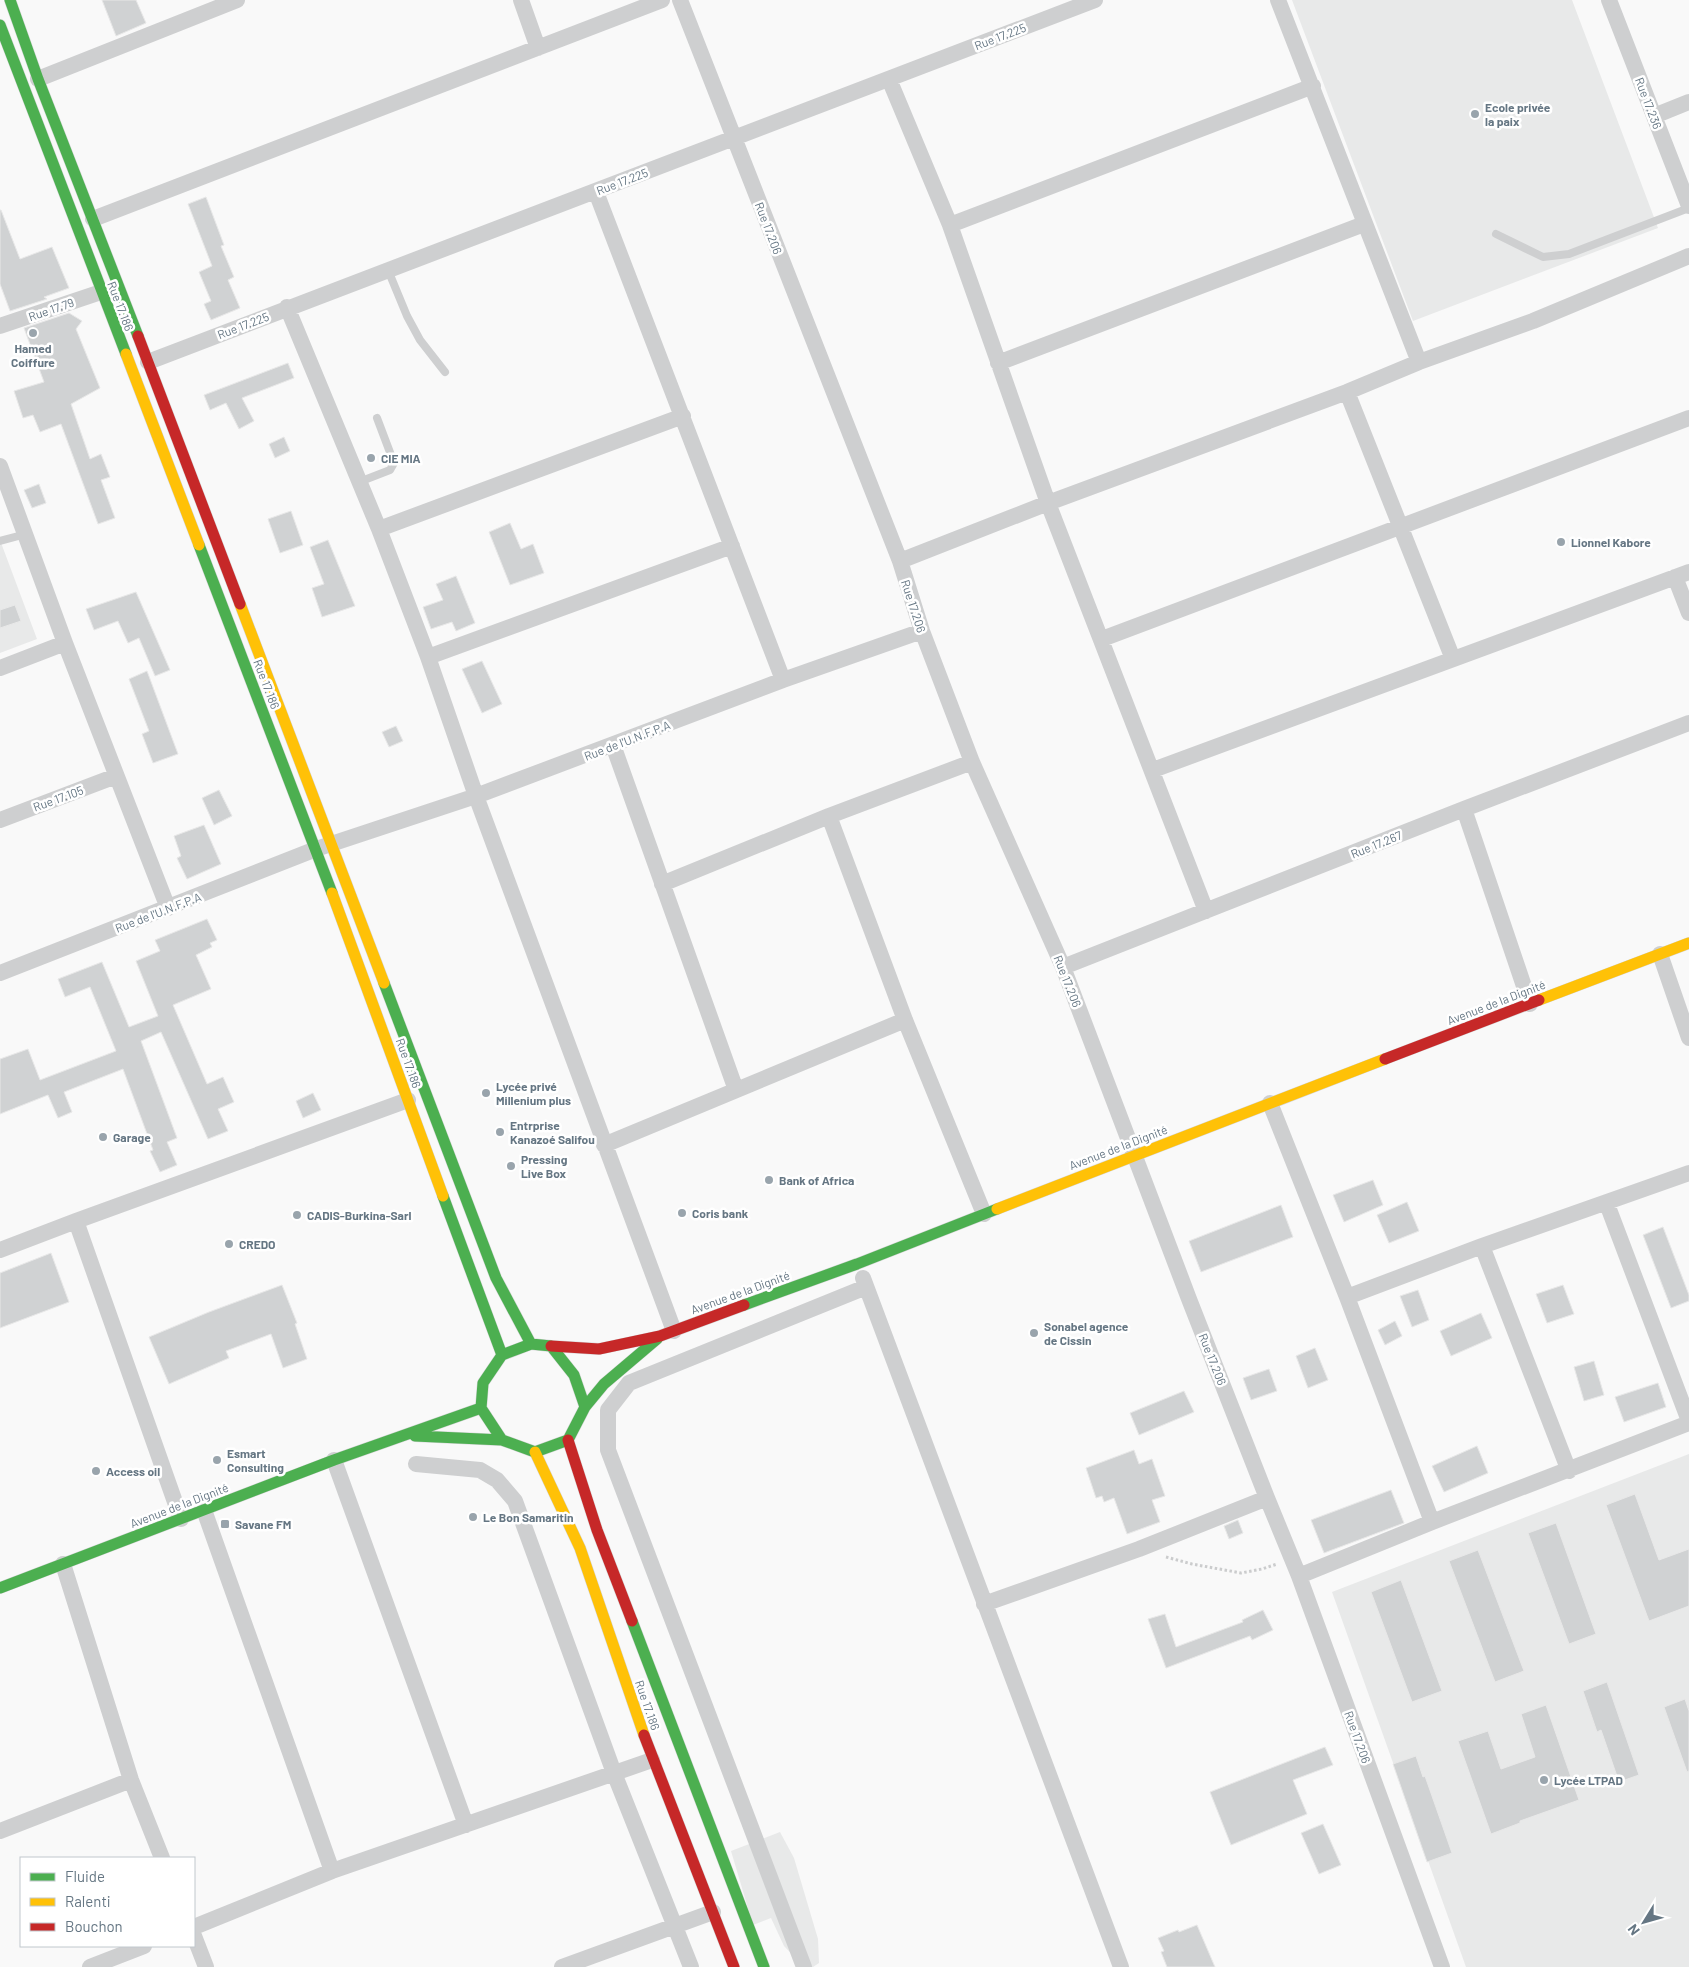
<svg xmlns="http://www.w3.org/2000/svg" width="1689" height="1967" font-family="Barlow,sans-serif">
	<rect width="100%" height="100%" fill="#f9f9f9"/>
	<path fill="#e8e9e9" d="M1292,0H1572L1658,228L1413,321Z
		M0,540L37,639L0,653Z
		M1689,1454V1967H1466L1332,1592Z
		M780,1832L794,1858L818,1939L819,1963L813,1967H804L784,1946L771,1918L753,1925L731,1851Z"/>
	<path fill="#d0d2d3" stroke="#e8e8e8" d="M102,0H136L146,23L116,36Z
		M206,197L224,245L221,246L234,277L228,280L240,308L211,320L204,304L211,301L199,272L212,266L188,204Z
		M0,210H1L20,259L52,247L69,288L44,297L47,299L10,311L0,284Z
		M69,313L82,321L76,329L100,388L71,404L90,459L101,454L110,477L101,480L115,518L98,524L61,424L40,432L33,415L23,418L14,391L44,382L24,328Z
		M288,363L294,378L242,398L254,421L239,429L226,403L210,410L204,395Z
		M284,437L290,451L275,458L269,444Z
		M39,484L46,503L32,508L24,490Z
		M291,511L303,545L280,553L268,519Z
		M510,523L521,549L533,544L544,573L510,585L489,532Z
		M328,540L355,606L322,617L312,588L324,584L310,547Z
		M456,576L475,623L456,631L452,622L431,629L423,607L443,600L436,584Z
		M136,592L170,670L155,676L139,638L128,643L118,621L94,630L86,609Z
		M15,605L21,621L0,628V610Z
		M482,661L502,704L482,713L462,669Z
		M147,671L178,754L153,763L142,734L149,731L129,679Z
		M396,726L403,741L389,747L382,732Z
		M219,790L232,816L214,825L202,798Z
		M204,825L221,864L187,879L177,858L181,856L174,836Z
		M207,919L217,940L210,943L212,947L196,955L211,989L173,1005L207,1084L223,1077L234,1102L218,1109L228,1131L208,1139L161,1032L141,1041L177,1138L167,1142L177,1165L160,1172L150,1151L153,1150L123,1069L64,1092L72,1112L58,1118L48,1095L0,1114V1059L28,1049L40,1080L116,1051L90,987L65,997L58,979L102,962L129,1027L158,1016L136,961L160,951L155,940Z
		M313,1093L321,1110L303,1118L296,1101Z
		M1373,1180L1383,1205L1344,1222L1333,1195Z
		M1407,1202L1419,1231L1389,1243L1377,1215Z
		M1281,1205L1293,1237L1201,1272L1189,1241Z
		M1663,1227L1689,1295V1301L1671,1308L1643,1235Z
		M51,1253L69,1302L0,1328V1273Z
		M282,1285L297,1323L295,1324L307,1359L283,1368L271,1334L226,1351L229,1358L169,1384L149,1337L209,1312Z
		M1563,1285L1574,1314L1547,1323L1536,1294Z
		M1418,1290L1429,1320L1412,1327L1400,1296Z
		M1481,1313L1492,1338L1451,1356L1440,1331Z
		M1395,1321L1402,1336L1385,1345L1378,1330Z
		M1315,1348L1328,1380L1308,1388L1296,1356Z
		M1594,1361L1604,1395L1584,1401L1574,1367Z
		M1269,1369L1277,1391L1251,1400L1243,1378Z
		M1658,1383L1666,1407L1624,1422L1615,1397Z
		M1184,1391L1194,1412L1139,1435L1130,1413Z
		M1477,1446L1488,1473L1444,1492L1432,1466Z
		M1134,1450L1139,1464L1152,1459L1165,1496L1152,1500L1160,1522L1127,1534L1114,1498L1104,1502L1102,1496L1096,1498L1086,1468Z
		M1391,1490L1404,1523L1324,1553L1311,1520Z
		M1635,1494L1659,1560L1689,1549V1606L1649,1621L1606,1505Z
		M1238,1520L1243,1533L1229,1539L1224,1526Z
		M1556,1523L1596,1634L1569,1644L1528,1533Z
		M1478,1550L1524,1671L1495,1682L1449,1561Z
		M1401,1580L1442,1691L1412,1702L1371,1592Z
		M1263,1610L1273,1630L1252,1640L1250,1636L1166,1668L1148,1619L1165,1614L1176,1647L1243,1622L1242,1620Z
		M1607,1682L1639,1775L1619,1782L1601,1730L1597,1732L1583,1691Z
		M1685,1699L1689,1711V1771L1687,1772L1664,1707Z
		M1546,1705L1579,1800L1520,1821V1823L1491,1834L1458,1741L1488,1731L1501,1769L1535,1757L1521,1714Z
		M1325,1747L1333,1765L1293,1780L1307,1814L1231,1845L1210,1792Z
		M1416,1756L1423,1777L1425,1776L1452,1853L1427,1862L1393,1764Z
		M1323,1824L1341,1865L1319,1874L1301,1833Z
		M1197,1925L1215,1967H1167L1161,1952L1164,1951L1158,1938L1178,1930L1179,1932Z"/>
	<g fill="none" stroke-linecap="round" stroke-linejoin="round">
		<g stroke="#d5d6d7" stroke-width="12">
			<path id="fast" d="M10,0L38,79L138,336
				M0,25L126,354
				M199,545L332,893
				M384,983L496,1278L531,1344
				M443,1196L502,1355
				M744,1305L857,1264L997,1209
				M531,1344L551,1346L574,1375L585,1407L568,1440L535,1452L502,1440L481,1408L483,1383L502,1355Z
				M585,1407L604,1384L657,1339
				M415,1436L502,1440
				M0,1588L334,1460L481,1408
				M632,1621L764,1967"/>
		</g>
		<g stroke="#d5d6d7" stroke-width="12">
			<path id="slow" d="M126,354L199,545
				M240,604L384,983
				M332,893L443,1196
				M1539,1000L1689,943
				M997,1209L1385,1059
				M535,1452L580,1548L644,1735"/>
		</g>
		<g stroke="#d5d6d7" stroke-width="12">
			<path id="jam" d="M138,336L240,604
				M1385,1059L1539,1000
				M551,1346L599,1349L660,1336L744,1305
				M568,1440L597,1530L632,1621
				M644,1735L734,1967"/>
		</g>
		<path stroke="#cbcccd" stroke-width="3" stroke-dasharray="2.5 2.5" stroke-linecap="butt" d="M1166,1557L1192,1564L1241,1573L1262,1569L1277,1564"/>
		<path stroke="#cecfd0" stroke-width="8" d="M1496,234L1543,257L1569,254L1689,208
			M388,270L407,316L420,340L445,372
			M359,482L390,470L394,463L377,418
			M0,541L26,534"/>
		<path stroke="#cecfd0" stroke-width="16" d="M521,0L538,48
			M680,0L900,561L922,631L972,762L1063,967L1189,1299L1267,1498L1299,1576L1442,1967
			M1278,0L1419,362
			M1609,0L1689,206
			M38,79L237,0
			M889,79L950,225L1048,503L1206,911
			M1654,116L1689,102
			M596,192L783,680
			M93,219L662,0
			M950,225L1313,86
			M287,307L379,529L428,657L476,796L674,1331
			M0,326L101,292
			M148,362L1095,0
			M998,363L1364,224
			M1347,392L1453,659
			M0,466L65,643L168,908
			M379,529L683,416
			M900,561L1048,503L1347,392L1419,362L1533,321L1689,256
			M1675,577L1689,613
			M1102,639L1689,418
			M428,657L732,546
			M0,668L65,643
			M613,745L736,1090
			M1153,770L1689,572
			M1464,809L1530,1004
			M829,816L905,1020L984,1214
			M0,820L116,776
			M662,884L829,816L972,762
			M1660,954L1689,1038
			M1063,967L1464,809L1689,723
			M0,973L316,849L476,796L783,680L922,631
			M1270,1103L1347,1297L1432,1522
			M604,1145L905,1020
			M1607,1204L1689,1421
			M76,1221L181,1519
			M1482,1246L1569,1471
			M0,1250L76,1221L408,1100
			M863,1278L1121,1967
			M1347,1297L1482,1246L1689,1173
			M334,1460L466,1825
			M416,1464L480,1470L497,1480L515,1501L614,1773L691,1967
			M204,1510L332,1871
			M63,1564L131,1780L162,1858
			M1299,1576L1432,1522L1689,1423
			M984,1604L1139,1549L1267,1498
			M0,1831L131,1780
			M194,1927L332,1871L652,1760
			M194,1936L206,1967
			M90,1967L144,1946
			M562,1967L713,1912
			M804,1967L608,1450V1410L629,1383L866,1287"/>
		<use href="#fast" stroke="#4caf50" stroke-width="11"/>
		<use href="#slow" stroke="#ffc107" stroke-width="11"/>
		<use href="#jam" stroke="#c62828" stroke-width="11"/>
	</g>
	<g fill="#99a4ac" stroke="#fff" stroke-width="2">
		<circle cx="1475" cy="114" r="5"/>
		<circle cx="33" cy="333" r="5"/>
		<circle cx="371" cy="458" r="5"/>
		<circle cx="1561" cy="542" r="5"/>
		<circle cx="486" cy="1093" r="5"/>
		<circle cx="500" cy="1132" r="5"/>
		<circle cx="103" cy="1137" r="5"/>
		<circle cx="511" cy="1166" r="5"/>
		<circle cx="769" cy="1180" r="5"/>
		<circle cx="682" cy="1213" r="5"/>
		<circle cx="297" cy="1215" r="5"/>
		<circle cx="229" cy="1244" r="5"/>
		<circle cx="1034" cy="1333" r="5"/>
		<circle cx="217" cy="1460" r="5"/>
		<circle cx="96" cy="1471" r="5"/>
		<circle cx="473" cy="1517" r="5"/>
		<rect x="220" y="1519" width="10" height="10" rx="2.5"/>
		<circle cx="1544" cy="1780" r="5"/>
	</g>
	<g text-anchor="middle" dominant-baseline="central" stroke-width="5" stroke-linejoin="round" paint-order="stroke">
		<g font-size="12" fill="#657683" stroke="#fff">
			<text transform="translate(1000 36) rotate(-21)">Rue 17.225</text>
			<text transform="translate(1649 103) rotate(69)">Rue 17.236</text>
			<text transform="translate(622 181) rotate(-21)">Rue 17.225</text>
			<text transform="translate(769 228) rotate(69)">Rue 17.206</text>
			<text transform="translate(121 306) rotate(69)">Rue 17.186</text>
			<text transform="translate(51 309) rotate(-19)">Rue 17.79</text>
			<text transform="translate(243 325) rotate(-21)">Rue 17.225</text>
			<text transform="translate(914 606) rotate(72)">Rue 17.206</text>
			<text transform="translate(267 684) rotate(69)">Rue 17.186</text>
			<text transform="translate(627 740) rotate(-21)">Rue de l'U.N.F.P.A</text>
			<text transform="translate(58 798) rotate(-20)">Rue 17.105</text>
			<text transform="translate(1376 844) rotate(-22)">Rue 17.267</text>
			<text transform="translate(158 912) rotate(-21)">Rue de l'U.N.F.P.A</text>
			<text transform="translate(1068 981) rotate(68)">Rue 17.206</text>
			<text transform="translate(1496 1002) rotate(-21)">Avenue de la Dignité</text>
			<text transform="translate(409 1063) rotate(70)">Rue 17.186</text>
			<text transform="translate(1118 1147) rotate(-21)">Avenue de la Dignité</text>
			<text transform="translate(740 1292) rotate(-20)">Avenue de la Dignité</text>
			<text transform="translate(1213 1359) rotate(68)">Rue 17.206</text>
			<text transform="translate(179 1505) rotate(-21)">Avenue de la Dignité</text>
			<text transform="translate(648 1705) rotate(71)">Rue 17.186</text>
			<text transform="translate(1358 1737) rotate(70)">Rue 17.206</text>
		</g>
		<g font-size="12" font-weight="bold" fill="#657683" stroke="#fff" text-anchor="start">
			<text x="1485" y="107">Ecole privée<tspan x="1485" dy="14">la paix</tspan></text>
			<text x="33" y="348" text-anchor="middle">Hamed<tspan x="33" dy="14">Coiffure</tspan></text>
			<text x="381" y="458">CIE MIA</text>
			<text x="1571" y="542">Lionnel Kabore</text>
			<text x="496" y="1086">Lycée privé<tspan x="496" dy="14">Millenium plus</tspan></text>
			<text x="510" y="1125">Entrprise<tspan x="510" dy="14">Kanazoé Salifou</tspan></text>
			<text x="113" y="1137">Garage</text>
			<text x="521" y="1159">Pressing<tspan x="521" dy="14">Live Box</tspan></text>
			<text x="779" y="1180">Bank of Africa</text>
			<text x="692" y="1213">Coris bank</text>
			<text x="307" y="1215">CADIS-Burkina-Sarl</text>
			<text x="239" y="1244">CREDO</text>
			<text x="1044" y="1326">Sonabel agence<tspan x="1044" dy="14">de Cissin</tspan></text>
			<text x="227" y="1453">Esmart<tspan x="227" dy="14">Consulting</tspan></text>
			<text x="106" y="1471">Access oil</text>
			<text x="483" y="1517">Le Bon Samaritin</text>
			<text x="235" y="1524">Savane FM</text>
			<text x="1554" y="1780">Lycée LTPAD</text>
		</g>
	</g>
	<rect x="20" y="1857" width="175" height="90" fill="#ffffff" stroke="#c1c8cd"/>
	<rect x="30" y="1873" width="25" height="8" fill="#4caf50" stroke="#c1c8cd"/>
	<text x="65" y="1882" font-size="15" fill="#657683">Fluide</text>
	<rect x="30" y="1898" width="25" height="8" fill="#ffc107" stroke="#c1c8cd"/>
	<text x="65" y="1907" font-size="15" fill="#657683">Ralenti</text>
	<rect x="30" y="1923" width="25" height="8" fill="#c62828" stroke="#c1c8cd"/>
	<text x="65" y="1932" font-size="15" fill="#657683">Bouchon</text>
	<g transform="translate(1644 1922) rotate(233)" stroke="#ffffff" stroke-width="4" paint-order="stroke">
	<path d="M0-4L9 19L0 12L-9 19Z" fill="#657683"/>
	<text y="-8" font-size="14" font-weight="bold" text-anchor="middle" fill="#657683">N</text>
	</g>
</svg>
